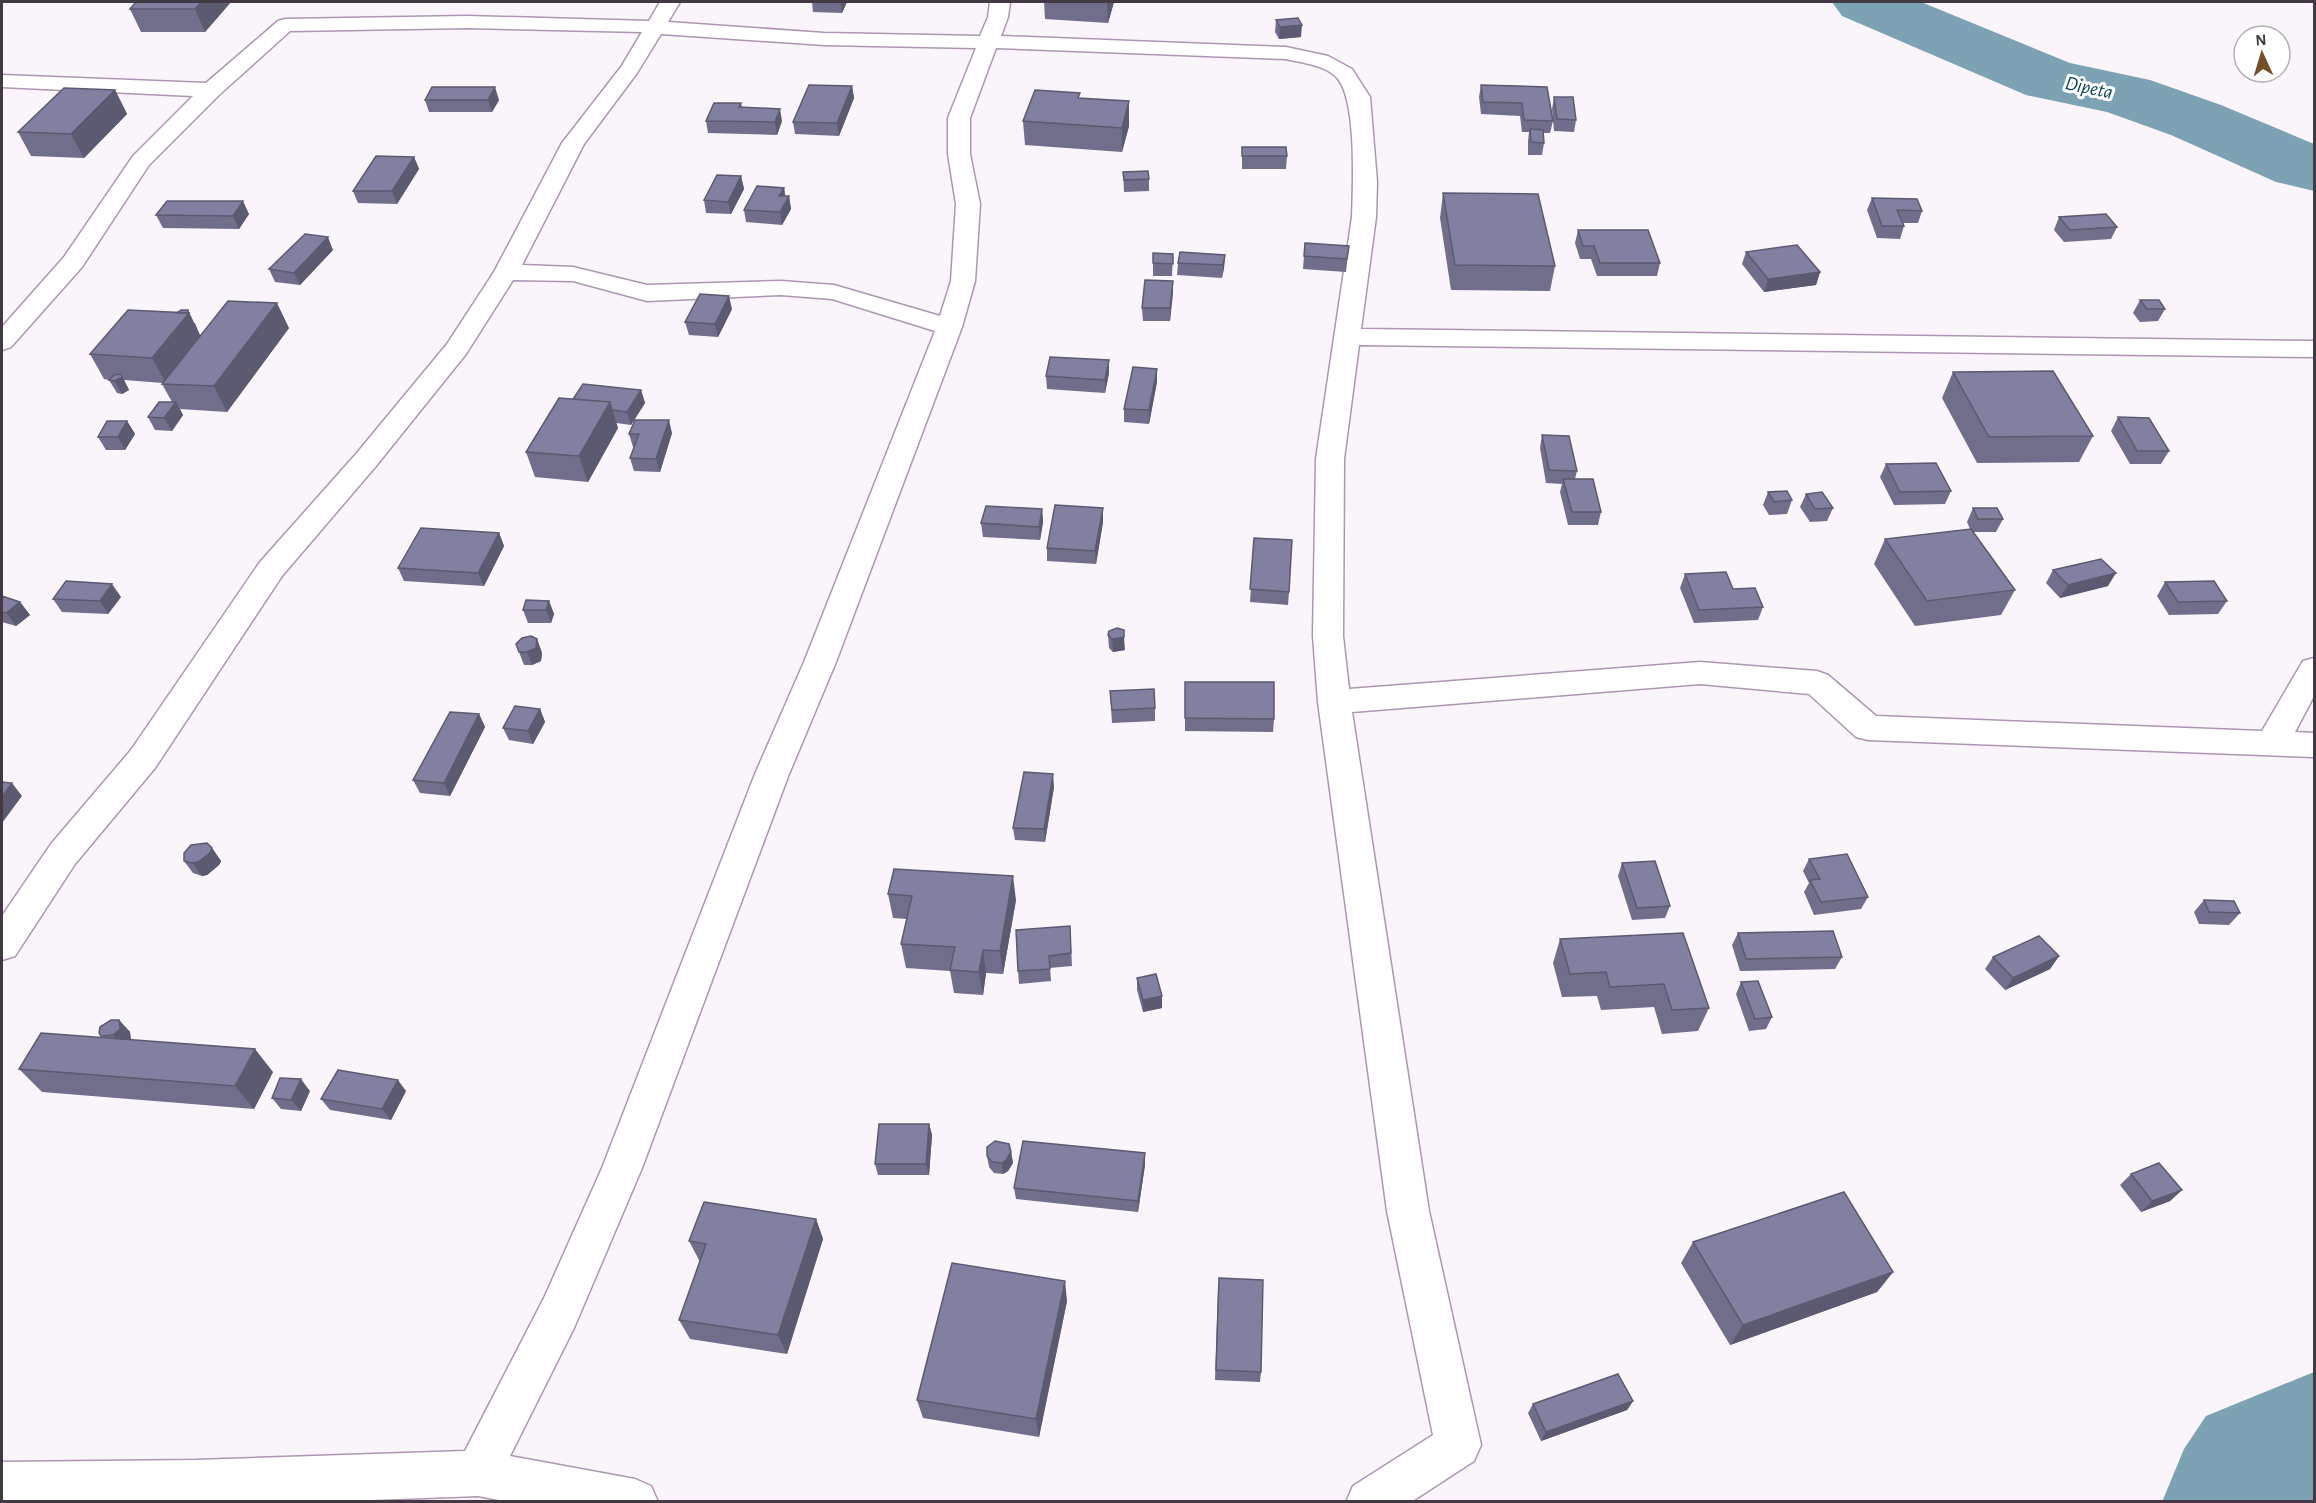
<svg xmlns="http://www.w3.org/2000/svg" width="2316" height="1503" font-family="'Alegreya Sans',sans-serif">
	<rect width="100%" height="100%" fill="#faf5fb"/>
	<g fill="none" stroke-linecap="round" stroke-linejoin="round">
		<path fill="#7ca2b3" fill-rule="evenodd" d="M1832,2H1921L2070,63L2150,80L2221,105L2314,144V191L2276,182L2171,135L2107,112L2026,95L1842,16Z
			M2314,1372V1502H2162L2184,1449L2206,1416Z"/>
		<g stroke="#ad96b2" stroke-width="3">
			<path id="minor" d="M660,2H680L668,22L824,33L980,36L988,17L990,2H1010L1008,17L1001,36L1286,47L1328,56L1352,69L1370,97L1377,182L1376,217L1361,329L2314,341V357L1359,345L1344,459L1343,636L1349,689L1700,662L1817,671L1828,675L1876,716L2262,731L2303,661L2314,658V696L2295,732L2314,733V757L1868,740L1856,737L1809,694L1700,684L1352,712L1429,1211L1481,1445L1474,1461L1411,1502H1346L1353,1486L1433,1435L1387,1211L1318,702L1313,636L1316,459L1352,217C1353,185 1357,103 1338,79C1327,65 1302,63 1286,59L996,48L970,118V154L980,204L975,281L962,327L836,662L789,774L642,1168L574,1328L510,1456L635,1479L651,1486L658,1502H509L478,1496L318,1502H2V1462L196,1460L465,1451L544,1298L602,1168L755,774L804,662L935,331L832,299L781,295L647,301L573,281L513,280L466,354L376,466L282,576L155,768L75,864L15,956L2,960V916L51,844L131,750L260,562L356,454L447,344L494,272L562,143L621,67L642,32L468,28L290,31L219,95L149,165L82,267L11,347L2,350V327L64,257L133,156L193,96L2,87V75L206,83L278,21L285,19L468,16L649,21ZM661,34L824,45L976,48L948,118V154L956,204L951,281L940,316L834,285L781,281L647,285L573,267L522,265L584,144L637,73Z"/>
		</g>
		<use href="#minor" fill="#fff" fill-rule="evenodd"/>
	</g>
	<path fill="#706e8a" d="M136,2H231L205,32H141L130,9Z
		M812,2H847L842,13L813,12Z
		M1044,2H1114L1108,23L1045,19Z
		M1276,20L1301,37L1279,39L1275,32Z
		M1481,85L1547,87L1553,121L1550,133H1543L1544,143L1542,155H1528V141L1529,132H1522L1520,116L1481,114L1479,97Z
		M852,86L854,98L839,136L795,134L793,122Z
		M115,90L127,114L84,158L31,156L18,132Z
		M1554,97L1576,120L1574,132L1554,131L1552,109Z
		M425,100H499L492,112H429Z
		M741,103L742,107L782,121L777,135L708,133L706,121Z
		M1023,121L1129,126L1122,152L1025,145Z
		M1242,147L1287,156L1286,169H1242Z
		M414,157L419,169L397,204L358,203L353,191Z
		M1123,172L1149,179V191L1124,192Z
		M741,176L744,189L731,214L706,213L704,200Z
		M784,188L785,196H789L791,209L782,225L746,222L744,210Z
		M1443,193L1555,266L1550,291L1451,290L1440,218Z
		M1872,198L1922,211L1918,223H1903L1904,226L1900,239L1877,238L1867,210Z
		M249,214L239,229L163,228L156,215Z
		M2059,217L2117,227L2111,239L2064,242L2054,230Z
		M1578,230L1660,263L1657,276H1597L1591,259H1580L1575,243Z
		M1305,243L1349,246L1346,272L1303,269Z
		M333,250L300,285L275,282L269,269Z
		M1746,252L1820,272L1816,285L1764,292L1742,264Z
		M1153,253L1173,254L1172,276H1153Z
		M1225,255L1224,268L1222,278L1177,275L1178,263Z
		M1173,281L1170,321H1143L1142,308Z
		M2140,300L2165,309L2158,321L2140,322L2133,313Z
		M732,309L718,337L689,335L685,322Z
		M195,323L200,336L289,328L227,412L180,409L183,415L172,431L155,430L148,417L172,402L162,384L163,383L124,380L129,390L122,394L117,393L109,380L104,379L90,354Z
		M1109,360V373L1105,393L1047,389L1046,376Z
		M1953,372L2093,436L2079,462L1977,463L1942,398Z
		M1157,382L1149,424L1124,422V409Z
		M641,390L645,403L631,425L616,423L618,428L588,482L535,477L526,452L573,399Z
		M2118,417L2169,451L2161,464H2130L2111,431Z
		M127,421L135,434L125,450H106L98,437Z
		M672,433L660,472L634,471L630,458L634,447H633L629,434Z
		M1542,435L1577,471L1575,479L1601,512L1598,525H1568L1560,492L1562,484L1546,483L1540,448Z
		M1886,464L1951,491L1945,504L1894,505L1880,477Z
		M1768,492L1792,500L1787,514L1769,515L1763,505Z
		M1806,494L1833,508L1827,521L1810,522L1800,507Z
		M1103,508V522L1096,564L1047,561V548Z
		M1973,508L2003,519L1996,532H1973L2015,590L2001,615L1915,626L1874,564L1885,539L1970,529L1967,522Z
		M1042,509L1043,522L1040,540L983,537L981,523Z
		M499,533L504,546L484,586L404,581L398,568Z
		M1254,538L1289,592L1288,605L1250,602Z
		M2053,570L2108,586L2060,598L2046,583Z
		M1685,574L1733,589L1763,607L1758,620L1694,623L1680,588Z
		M2165,582L2227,601L2218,614L2169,615L2157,596Z
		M2,596L20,602L30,615L16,626L2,622Z
		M121,597L108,614L62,612L53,599Z
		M549,601L554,614L551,623H528L523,610Z
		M1108,635L1125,650L1113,652L1109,648Z
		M537,639L542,653L541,661L532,665H524L519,652Z
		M1185,682L1274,719L1273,732L1185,731Z
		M1110,691L1155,708V721L1112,723Z
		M540,709L545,722L533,744L509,740L503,728Z
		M479,714L485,727L450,796L420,793L413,780Z
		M1054,787L1045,842L1015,840L1013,828Z
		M212,848L221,861L219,865L207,875L202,876L193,873L184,861Z
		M1809,859L1868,897L1861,909L1814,915L1804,892L1809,883L1803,871Z
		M1622,863L1670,906L1665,918L1632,920L1618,876Z
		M888,894L1016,900L1003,974L986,973L983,995L954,993L950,971L906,968L901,944L907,919L893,918Z
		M2204,900L2240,913L2229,925L2199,924L2194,912Z
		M1070,926L1072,966L1050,968L1051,981L1019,984L1018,971Z
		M1683,933L1709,1008L1698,1031L1662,1034L1654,1007L1601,1010L1597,996L1562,997L1553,963L1560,939Z
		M1738,933L1842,957L1835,969L1740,971L1732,945Z
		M2059,956L2050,969L2005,990L1985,969L1993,957Z
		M1137,978L1162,996V1008L1143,1012L1137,990Z
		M1741,982L1772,1017L1766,1029L1749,1031L1736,994Z
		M119,1020L130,1032L131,1040L273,1072L254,1109L42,1092L19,1069L103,1037L99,1033Z
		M310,1091L301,1111L281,1109L272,1098Z
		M406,1091L391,1120L330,1110L321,1099Z
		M929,1124L932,1135L929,1175H878L875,1164Z
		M1011,1152L1013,1163L1008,1171L1003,1174L994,1173L989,1167L987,1156Z
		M1145,1153V1165L1138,1212L1016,1199L1014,1188Z
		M2131,1174L2182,1190L2170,1201L2141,1212L2120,1185Z
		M816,1219L823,1239L787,1354L690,1339L679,1320L700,1262L689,1241Z
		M1693,1242L1893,1272L1877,1292L1730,1345L1681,1263Z
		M1218,1288L1261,1372L1260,1382L1215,1380Z
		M1067,1301L1039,1437L923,1418L917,1400Z
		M1633,1401L1627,1410L1541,1441L1528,1413L1533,1404Z"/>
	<path fill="#5b5a70" d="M201,2H231L205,32L195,9Z
		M840,2H847L842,13Z
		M1107,2H1114L1108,23Z
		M1302,25L1301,37L1279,39L1280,27Z
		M852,86L854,98L839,136L837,123Z
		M495,87L499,100L492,112L488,100Z
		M115,90L127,114L84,158L71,134Z
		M1129,101V126L1122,152V128Z
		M780,109L782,121L777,135L775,122Z
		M414,157L419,169L397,204L392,191Z
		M741,176L744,189L731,214L728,202Z
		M784,188L786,200L779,196Z
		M789,196L791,209L782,225L780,212Z
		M243,201L249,214L239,229L233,216Z
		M328,237L333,250L300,285L294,273Z
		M1225,255L1224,268L1222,278L1223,265Z
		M1820,272L1816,285L1764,292L1768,279Z
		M1173,281V294L1170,321V308Z
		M729,296L732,309L718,337L715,324Z
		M277,303L289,328L227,412L214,386Z
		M188,310L202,339L166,383L152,358Z
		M1109,360V373L1105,393V380Z
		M1157,369V382L1149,424V410Z
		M121,374L129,390L122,394L115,381Z
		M641,390L645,403L631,425L627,412Z
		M176,402L183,415L172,431L164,418Z
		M610,402L618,428L588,482L579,456Z
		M669,420L672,433L660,472L656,459Z
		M127,421L135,434L125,450L118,437Z
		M1103,508V522L1096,564L1095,551Z
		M1042,509L1043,522L1040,540L1039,527Z
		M499,533L504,546L484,586L478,573Z
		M2116,573L2108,586L2060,598L2068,585Z
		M112,584L121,597L108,614L100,601Z
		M549,601L554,614L551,623L546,610Z
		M20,602L30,615L16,626L6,613Z
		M1124,637L1125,650L1113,652L1112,639Z
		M537,639L542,653L541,661L532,665L527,652Z
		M540,709L545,722L533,744L528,731Z
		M479,714L485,727L450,796L444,783Z
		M1053,774L1054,787L1045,842L1044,829Z
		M12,783L22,796L2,823V797Z
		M212,848L221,861L219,865L207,875L202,876L192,863Z
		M1013,876L1016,900L1003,974L1000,951Z
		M983,950L986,973L983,995L979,972Z
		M2059,956L2050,969L2005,990L2013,978Z
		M1162,996V1008L1143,1012V1000Z
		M119,1020L130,1032L131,1041L124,1047L113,1035Z
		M255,1049L273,1072L254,1109L235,1086Z
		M301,1079L310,1091L301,1111L291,1100Z
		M398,1080L406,1091L391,1120L382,1109Z
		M929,1124L932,1135L929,1175L926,1164Z
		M1011,1152L1013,1163L1008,1171L1003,1174L1002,1163Z
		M1145,1153V1165L1138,1212V1201Z
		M2182,1190L2170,1201L2141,1212L2152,1201Z
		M816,1219L823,1239L787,1354L778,1335Z
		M1893,1272L1877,1292L1730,1345L1743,1325Z
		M1065,1281L1067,1301L1039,1437L1036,1419Z
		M1633,1401L1627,1410L1541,1441L1546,1432Z"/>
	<path fill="#8280a0" stroke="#5b5a70" stroke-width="1.5" d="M136,2H201L195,9H130Z
		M1298,18L1302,25L1280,27L1276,20Z
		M809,85L852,86L837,123L793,122Z
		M1481,85L1547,87L1553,121L1524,120L1522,103L1483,102Z
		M432,87H495L488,100H425Z
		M64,88L115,90L71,134L18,132Z
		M1035,90L1080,93L1078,98L1129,101L1122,128L1023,121Z
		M1554,97H1573L1576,120L1557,119Z
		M714,103H741L739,107L780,109L775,122L706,121Z
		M1530,129L1543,130L1544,143L1531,142Z
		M1242,147H1286L1287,156H1242Z
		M376,156L414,157L392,191H353Z
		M1148,171L1149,179L1124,180L1123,172Z
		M717,175L741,176L728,202L704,200Z
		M757,186L784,188L779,196H789L780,212L744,210Z
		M1443,193L1538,194L1555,266L1455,265Z
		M1872,198L1917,199L1922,211L1897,210L1904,226H1882Z
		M167,201H243L233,216L156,215Z
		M2106,214L2117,227L2070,230L2059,217Z
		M1578,230H1648L1660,263H1600L1594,246H1583Z
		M305,234L328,237L294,273L269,269Z
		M1305,243L1349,246L1347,259L1304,256Z
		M1797,245L1820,272L1768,279L1746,252Z
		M1180,252L1225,255L1223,265L1178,263Z
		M1153,253L1173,254V264L1153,263Z
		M1145,280L1173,281L1170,308H1142Z
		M700,294L729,296L715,324L685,322Z
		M2140,300H2159L2165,309H2147Z
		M228,301L277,303L214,386L162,384Z
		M128,310L189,313L152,358L90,354Z
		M181,310H188V313H177Z
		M1050,357L1109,360L1105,380L1046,376Z
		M1133,367L1157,369L1149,410L1124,409Z
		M2053,371L2093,436L1989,437L1953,372Z
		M121,374L122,377L115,381L109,380L114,375Z
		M583,384L641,390L627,412L612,410L610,402L573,399Z
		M559,398L610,402L579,456L526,452Z
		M159,402H176L164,418L148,417Z
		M2118,417L2149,418L2169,451H2137Z
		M635,420H669L656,459L630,458L639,434H629Z
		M107,421H127L118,437H98Z
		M1542,435L1569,436L1577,471L1549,470Z
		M1936,463L1951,491L1900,492L1886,464Z
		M1563,479H1593L1601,512H1572Z
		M1787,491L1792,500L1774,502L1768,492Z
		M1822,492L1833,508L1815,509L1806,494Z
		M1055,505L1103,508L1095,551L1047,548Z
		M986,506L1042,509L1039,527L981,523Z
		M1973,508H1997L2003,519H1978Z
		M421,528L499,533L478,573L398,568Z
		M1971,529L2015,590L1927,601L1885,539Z
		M1254,538L1292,540L1289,592L1250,589Z
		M2101,559L2116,573L2068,585L2053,570Z
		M1726,572L1733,589L1755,588L1763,607L1699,610L1685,574Z
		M66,581L112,584L100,601L53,599Z
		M2214,581L2227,601L2178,602L2165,582Z
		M2,596L20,602L6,613L2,612Z
		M526,600L549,601L546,610H523Z
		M1117,628L1124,630V637L1112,639L1108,635L1109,631Z
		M531,636L537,639L536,648L527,652H519L516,644L522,638Z
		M1185,682H1274V719L1185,718Z
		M1154,689L1155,708L1112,710L1110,691Z
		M515,706L540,709L528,731L503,728Z
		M450,712L479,714L444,783L413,780Z
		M1024,772L1053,774L1044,829L1013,828Z
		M2,782L12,783L2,797Z
		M207,843L212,848L210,853L198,862L192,863L184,861V853L191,845Z
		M1847,854L1868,897L1821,902L1810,880L1820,879L1809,859Z
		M1655,861L1670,906L1637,908L1622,863Z
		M894,869L1013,876L1000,951L983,950L979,972L950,970L955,947L901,944L912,896L888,894Z
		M2204,900L2234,901L2240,913L2209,912Z
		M1070,926L1071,953L1049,956L1050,969L1018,971L1016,930Z
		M1833,931L1842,957L1746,959L1738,933Z
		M1683,933L1709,1008L1672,1010L1664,984L1610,987L1606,972L1570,974L1560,939Z
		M2039,936L2059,956L2013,978L1993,957Z
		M1156,974L1162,996L1143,1000L1137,978Z
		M1758,981L1772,1017L1755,1019L1741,982Z
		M111,1020H119L120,1029L113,1035L101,1036L99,1033L100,1027Z
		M41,1033L255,1049L235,1086L19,1069Z
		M338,1070L398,1080L382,1109L321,1099Z
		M280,1078L301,1079L291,1100L272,1098Z
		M879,1124H929L926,1164H875Z
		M995,1141L1009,1144L1011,1152L1006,1160L1002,1163L992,1162L987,1156V1147Z
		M1023,1141L1145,1153L1138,1201L1014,1188Z
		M2159,1163L2182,1190L2152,1201L2131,1174Z
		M1844,1192L1893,1272L1743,1325L1693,1242Z
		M704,1202L816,1219L778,1335L679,1320L706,1244L689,1241Z
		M952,1263L1065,1281L1036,1419L917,1400Z
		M1219,1278L1263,1280L1261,1372L1216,1370Z
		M1618,1374L1633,1401L1546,1432L1533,1404Z"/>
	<g text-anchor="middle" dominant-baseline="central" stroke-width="6" stroke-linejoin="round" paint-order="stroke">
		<g font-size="20" font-style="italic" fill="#073e52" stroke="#fff">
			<text transform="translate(2089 88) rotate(12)">Dipeta</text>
		</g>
	</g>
	<rect width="2316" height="1503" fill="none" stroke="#433945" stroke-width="6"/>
	<g transform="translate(2262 54) rotate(356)"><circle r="28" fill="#ffffff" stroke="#b4b0b5" stroke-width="1.5"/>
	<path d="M0-4.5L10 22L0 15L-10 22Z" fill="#734f29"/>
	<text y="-9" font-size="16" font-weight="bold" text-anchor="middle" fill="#433945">N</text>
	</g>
</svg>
